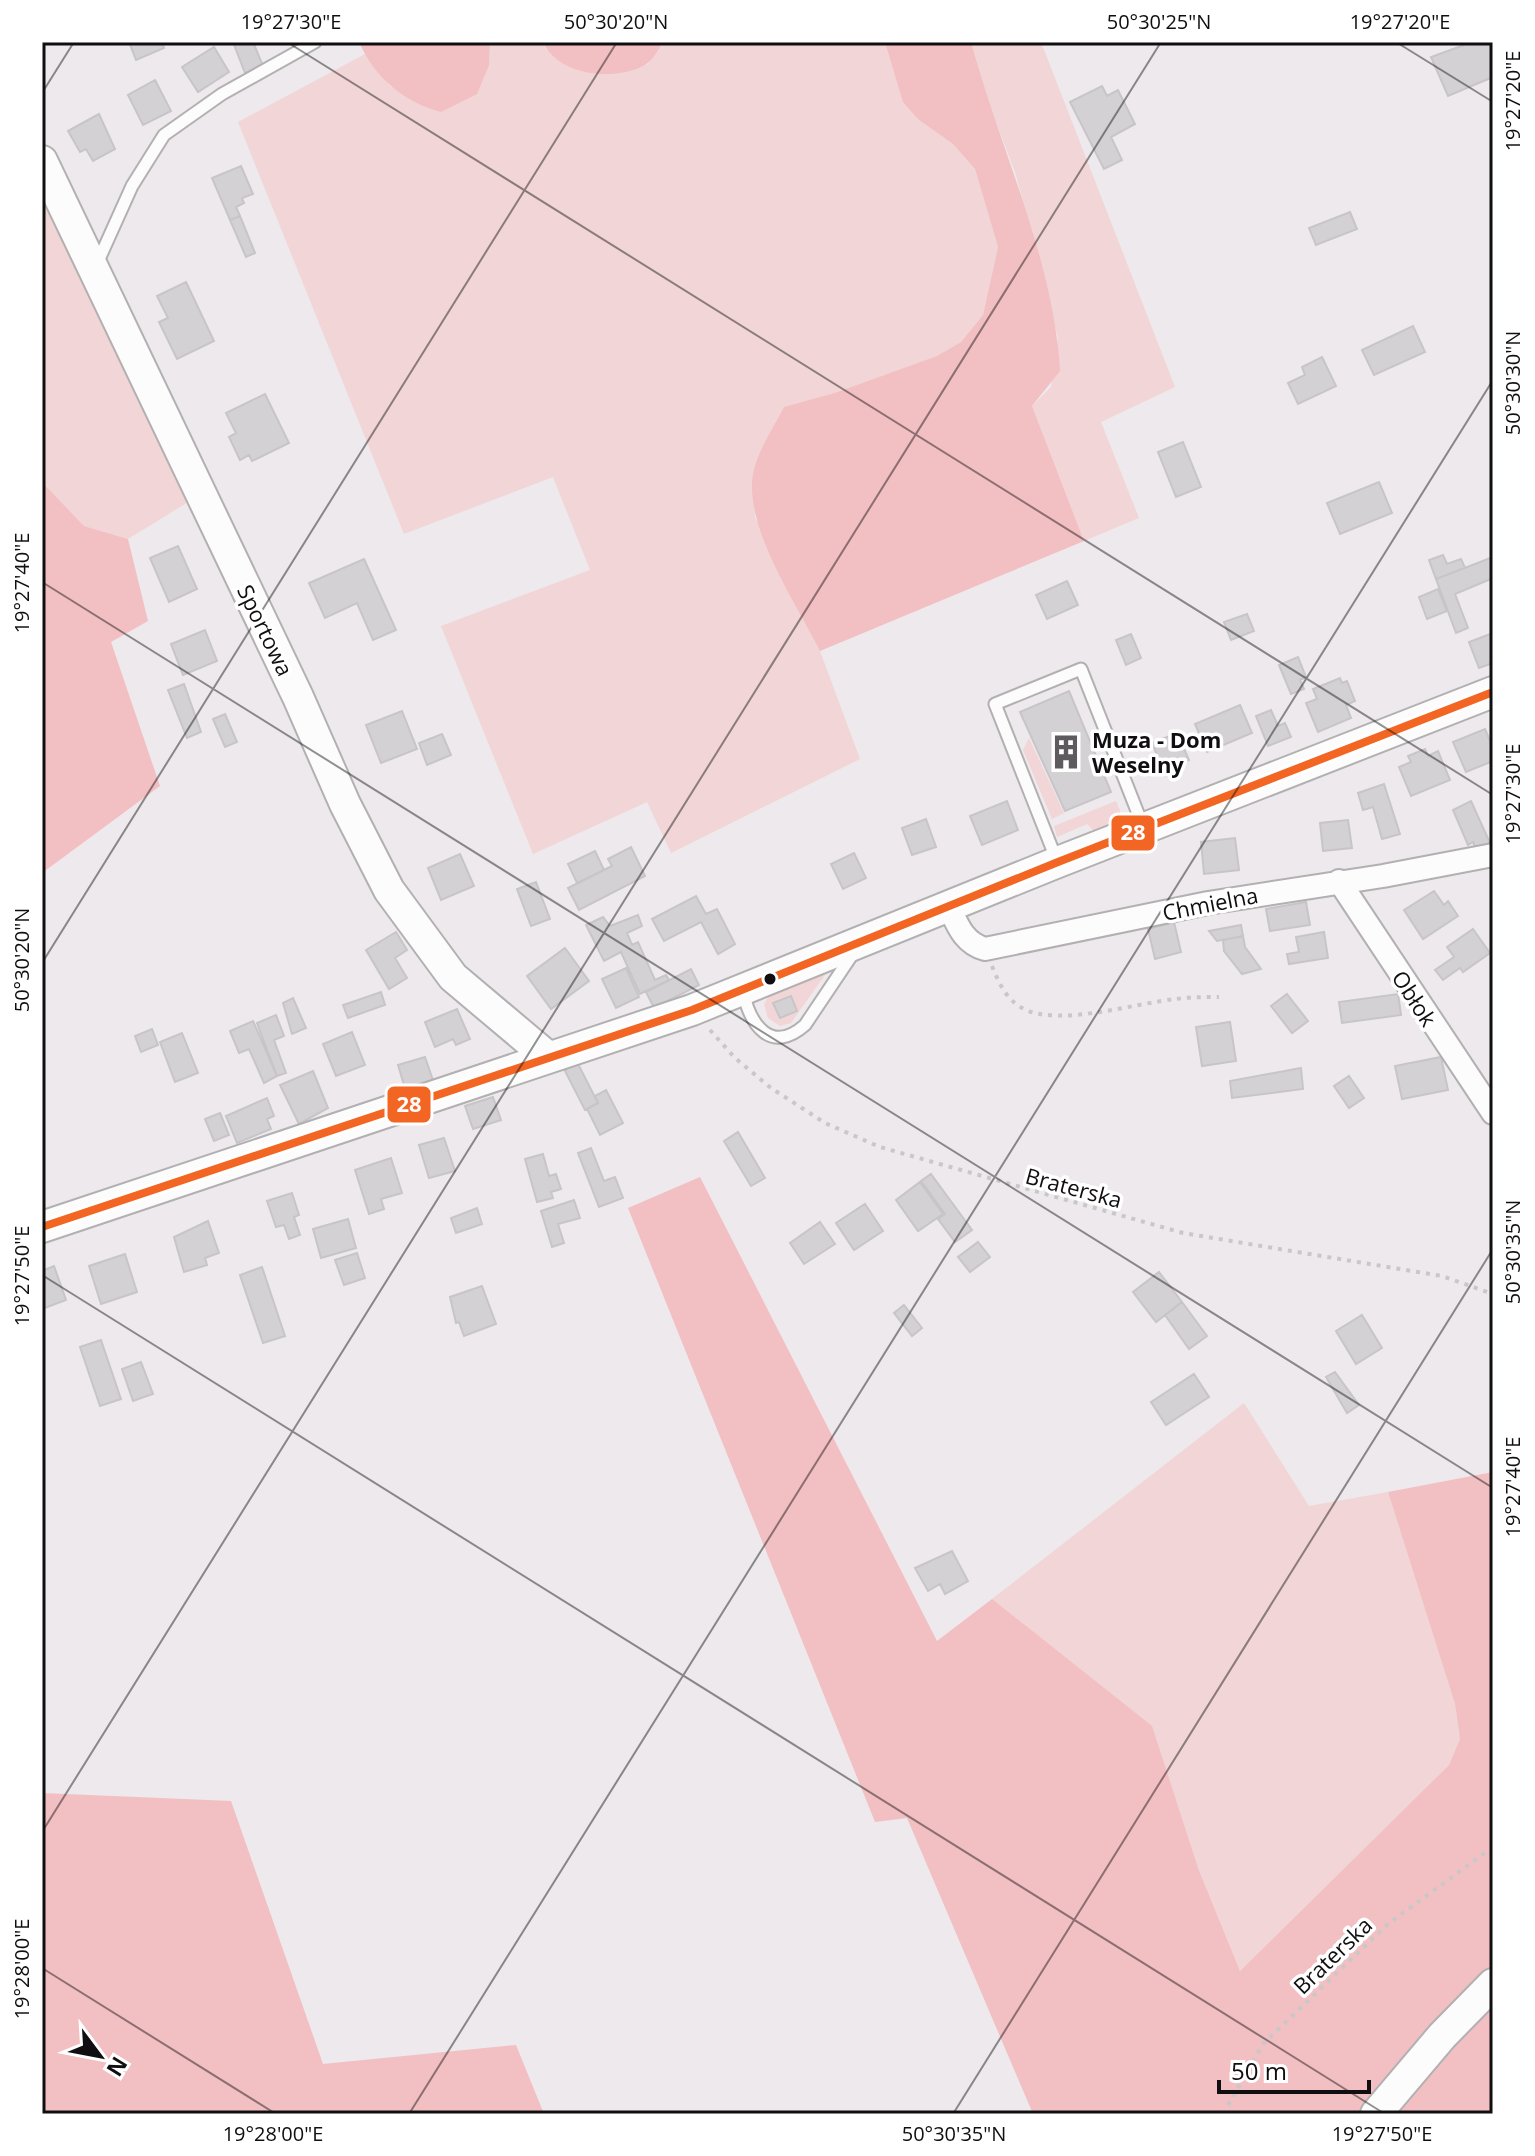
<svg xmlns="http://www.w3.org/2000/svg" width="1535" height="2156" font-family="'Open Sans',sans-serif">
	<rect width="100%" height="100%" fill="#ede9ec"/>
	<path fill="#f2d5d6" d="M490,42H543L546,49L647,65L663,42H885L919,120L953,144L975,169L998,247L983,315L961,342L937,356L835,394L784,407L753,474L755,517L820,651L860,759L671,853L647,802L533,854L441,626L590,570L553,477L404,534L238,122L365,54L391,87L489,65Z
		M971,42H1041L1175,387L1101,422L1139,518L1084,541L1032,406L1051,387L1058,338L1016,175L982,85Z
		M42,187L193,499L128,539L84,526L42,482Z
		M1029,738L1064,813L1052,819L1023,750Z
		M1116,801L1124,821L1096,833L1087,824L1057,837L1054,826Z
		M827,972L791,1023L780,1026L768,1018L764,1004L771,992Z
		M1244,1403L1309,1506L1388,1492L1455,1704L1460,1739L1449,1765L1240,1971L1198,1868L992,1599Z"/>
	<path fill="#f2bfc2" d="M359,42H490L489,65L477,94L441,112C404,102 375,78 359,42Z
		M543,42H663C658,50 652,62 643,66C614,81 558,76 543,42Z
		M885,42H971C1000,149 1054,260 1060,371L1032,406L1084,541L820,651C797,604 744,528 753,474C757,452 774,427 784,407L835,393L937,356L961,342L983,315L998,247L975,169L953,144L919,120L903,102Z
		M42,482L84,526L128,539L148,621L111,642L160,786L42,873Z
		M700,1177L937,1641L992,1599L1152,1726L1198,1868L1240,1971L1449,1765L1460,1739L1455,1704L1388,1492L1493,1472V2109L1485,2114H1033L907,1818L875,1822L628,1208Z
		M42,1793L231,1801L323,2064L516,2045L544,2114H42Z"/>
	<path fill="#d3d1d4" stroke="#c8c5c8" stroke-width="2" d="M129,42H162L164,48L136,60Z
		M233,42H253L263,66L245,73Z
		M1472,42H1493V77L1448,96L1431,57Z
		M214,47L229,72L198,92L182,67Z
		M155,80L171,111L143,125L128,95Z
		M1102,86L1107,96L1118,90L1135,124L1111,137L1122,160L1104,169L1070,102Z
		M99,114L115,149L93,161L86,149L80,152L68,131Z
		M241,166L253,194L242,198L244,203L236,207L240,216L230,220L212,178Z
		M1350,212L1357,229L1316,245L1309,228Z
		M240,216L255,253L246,257L230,220Z
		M186,282L214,341L177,359L159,322L168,318L157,296Z
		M1413,326L1425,352L1374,375L1362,350Z
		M1322,357L1336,386L1298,404L1288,383L1305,375L1302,367Z
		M265,394L289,443L252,461L249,455L240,460L229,437L236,433L226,413Z
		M1183,442L1201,487L1176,497L1158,452Z
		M1379,482L1392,513L1340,534L1327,503Z
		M178,546L197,589L169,602L150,558Z
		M1443,555L1447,564L1461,559L1465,568L1436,579L1429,560Z
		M1493,557V578L1455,594L1468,628L1456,633L1436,579Z
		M364,559L396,630L373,640L357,603L325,618L309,583Z
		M1067,581L1078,605L1047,619L1036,595Z
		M1438,589L1447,611L1427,619L1419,597Z
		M1247,614L1254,631L1231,640L1224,622Z
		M205,630L217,661L183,675L171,644Z
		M1493,633V663L1479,668L1469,642Z
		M1131,634L1141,658L1126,665L1116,640Z
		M1298,657L1306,677L1300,680L1304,689L1291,694L1279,665Z
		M1340,678L1342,683L1347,681L1355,701L1346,705L1351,718L1318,732L1306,703L1317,699L1313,689Z
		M184,684L201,732L187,738L168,690Z
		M1069,691L1111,792L1065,811L1020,712Z
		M1240,705L1252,733L1207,752L1195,724Z
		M1271,710L1278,726L1285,723L1291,737L1268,746L1256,716Z
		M402,711L417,749L381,763L366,725Z
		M225,714L237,742L225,747L213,719Z
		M1485,729L1493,748V761L1466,772L1453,742Z
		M1177,733L1189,760L1175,766L1177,771L1166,776L1152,743Z
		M442,734L451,755L427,765L419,743Z
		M1425,749L1428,756L1438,751L1450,780L1411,796L1399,767L1411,762L1408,756Z
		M1384,784L1400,834L1382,839L1373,807L1363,810L1358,793Z
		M1007,801L1018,830L982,845L970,816Z
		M1471,801L1490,843L1476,849L1473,842L1468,845L1453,810Z
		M926,819L936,847L912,855L902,828Z
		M1348,820L1352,848L1323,851L1320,823Z
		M1235,838L1239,870L1204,874L1201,842Z
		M631,847L645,876L579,910L568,888L612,866L608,859Z
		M595,851L604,870L577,883L568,864Z
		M854,853L866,878L843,889L831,864Z
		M460,854L474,886L441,900L428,868Z
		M536,882L550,919L531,926L517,889Z
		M1434,891L1444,905L1448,901L1458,916L1423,939L1404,910Z
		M696,896L706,914L717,909L735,944L718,954L701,922L664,941L652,919Z
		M1306,902L1310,925L1270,931L1266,909Z
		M638,915L642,926L627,933L632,945L638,942L655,980L666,975L669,980L640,994L621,952L604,961L586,925L603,917L610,926Z
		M1174,922L1181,952L1155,959L1148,929Z
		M1241,925L1243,936L1217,941L1209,931Z
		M1473,929L1490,953L1463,972L1460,968L1443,980L1435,970L1454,957L1447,947Z
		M396,932L407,950L395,958L407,978L389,989L366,950Z
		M1324,932L1328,958L1289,964L1287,954L1299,952L1296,937Z
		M1243,936L1245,947L1261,969L1242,974L1224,951L1223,940Z
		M565,948L589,981L551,1009L527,976Z
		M626,968L639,997L616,1008L602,979Z
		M691,969L699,985L654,1008L646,992Z
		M381,992L385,1005L348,1018L343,1005Z
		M1287,994L1308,1021L1292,1033L1271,1006Z
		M1398,994L1401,1015L1342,1023L1339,1002Z
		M791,996L797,1011L780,1018L773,1003Z
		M293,998L306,1028L292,1034L283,1003Z
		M457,1009L470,1039L456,1045L453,1039L435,1047L425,1022Z
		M276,1015L284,1036L274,1040L286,1073L277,1076L257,1023Z
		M253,1021L277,1076L264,1083L249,1049L239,1053L230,1031Z
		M1230,1022L1236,1061L1202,1066L1196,1027Z
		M152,1029L158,1045L141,1052L135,1036Z
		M352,1032L365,1065L336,1076L323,1044Z
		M182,1033L198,1073L175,1082L160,1042Z
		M425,1057L434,1083L406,1092L398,1065Z
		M1441,1057L1448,1090L1402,1099L1395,1066Z
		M576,1060L598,1103L585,1110L565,1071Z
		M1301,1068L1303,1089L1232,1098L1230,1081Z
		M313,1071L328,1108L299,1124L280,1085Z
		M1349,1076L1364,1098L1349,1108L1334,1086Z
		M606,1090L623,1123L600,1135L587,1109L598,1103L595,1096Z
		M493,1097L501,1120L473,1129L465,1106Z
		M267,1098L274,1116L267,1119L271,1129L237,1143L226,1116Z
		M220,1113L229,1135L214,1141L205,1119Z
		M738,1132L765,1178L751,1186L724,1141Z
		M444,1138L455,1171L429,1178L419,1145Z
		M591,1148L604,1181L615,1177L623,1198L599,1207L578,1153Z
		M543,1154L549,1176L556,1174L561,1189L551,1192L553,1198L537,1202L525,1159Z
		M391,1158L402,1193L381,1199L384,1209L369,1214L355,1170Z
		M931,1174L972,1230L955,1242L938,1219L945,1214L921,1181Z
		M920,1182L943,1214L918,1231L896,1200Z
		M292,1193L299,1215L294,1217L300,1235L289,1239L284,1225L276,1227L267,1201Z
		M574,1200L580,1218L558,1224L564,1243L552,1247L541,1211Z
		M865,1204L883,1231L854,1250L836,1223Z
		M477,1208L482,1224L456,1233L451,1218Z
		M348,1219L356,1248L321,1258L313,1229Z
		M208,1221L219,1253L205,1258L207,1265L184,1272L174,1237Z
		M820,1222L835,1244L804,1264L790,1243Z
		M978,1242L990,1257L970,1272L958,1257Z
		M357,1253L365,1278L344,1285L335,1260Z
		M125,1254L137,1292L101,1304L89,1266Z
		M54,1266L66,1300L42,1309V1271Z
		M262,1267L285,1336L263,1343L240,1275Z
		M1159,1272L1182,1302L1156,1322L1133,1292Z
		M482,1286L496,1324L464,1336L459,1322L456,1323L450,1297Z
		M1182,1302L1207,1336L1189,1349L1165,1315Z
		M904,1305L922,1328L912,1336L894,1313Z
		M1362,1315L1382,1348L1356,1364L1336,1331Z
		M101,1340L121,1399L100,1406L80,1347Z
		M141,1362L153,1394L133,1401L122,1369Z
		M1335,1372L1359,1405L1347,1413L1326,1377Z
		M1194,1374L1209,1397L1166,1425L1151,1402Z
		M952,1551L968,1581L945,1594L940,1584L928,1591L915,1568Z"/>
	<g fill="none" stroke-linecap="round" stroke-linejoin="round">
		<g stroke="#b3b0b2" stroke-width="15">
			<path id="lane" d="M96,266L132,186L164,135L222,94L315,42
				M1057,861L995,704L1081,669L1143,826
				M743,991C750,1025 771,1055 805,1025L852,955"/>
		</g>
		<g stroke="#b3b0b2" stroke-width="26">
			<path id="street" d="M1339,881L1493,1113
				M949,907C958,926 964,943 985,949L1208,903L1383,876L1493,855"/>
		</g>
		<g stroke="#b3b0b2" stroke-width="34">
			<path id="secondary" d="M42,161L298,697L345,804L389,890L453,977L548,1057
				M42,1227L692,1010L1058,862L1493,692
				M1376,2114L1442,2036L1493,1984"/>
		</g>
		<path stroke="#c9c8c9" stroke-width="4" stroke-dasharray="4 6" stroke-linecap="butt" d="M992,966C999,983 1006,1000 1024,1009C1060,1027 1135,1003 1176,999C1190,997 1204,997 1219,997
			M710,1030L735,1058L771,1088L825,1123L880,1147L1183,1233L1442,1276L1493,1294
			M1223,2114L1263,2044L1388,1924L1493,1847"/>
		<use href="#lane" stroke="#fcfcfc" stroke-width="11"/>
		<use href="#street" stroke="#fcfcfc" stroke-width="22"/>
		<use href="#secondary" stroke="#fcfcfc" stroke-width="30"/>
		<g stroke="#fff" stroke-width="14">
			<path id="bus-1" d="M42,1227L692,1010L1058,862L1493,692"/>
		</g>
		<use href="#bus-1" stroke="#f26522" stroke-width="8"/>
	</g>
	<path fill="none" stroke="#100e10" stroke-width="2" stroke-opacity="0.45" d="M287,42L1493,795M1396,42L1493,102M42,93L74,42M42,582L1493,1488M42,963L617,42M42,1275L1385,2114M42,1832L1161,42M42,1968L276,2114M409,2114L1493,380M953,2114L1493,1249"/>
	<defs>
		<g id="building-bare" transform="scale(2.76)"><path d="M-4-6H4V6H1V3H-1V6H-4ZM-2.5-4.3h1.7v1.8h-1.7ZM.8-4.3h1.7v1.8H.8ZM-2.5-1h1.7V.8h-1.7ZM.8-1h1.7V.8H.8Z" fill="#5d5b5d" stroke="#fff" stroke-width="2.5" paint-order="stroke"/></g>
	</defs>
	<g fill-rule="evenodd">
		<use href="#building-bare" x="1066" y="752"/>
	</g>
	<circle fill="#100e10" stroke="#fff" stroke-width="3" cx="770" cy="979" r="7"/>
	<g text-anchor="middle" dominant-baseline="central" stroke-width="7" stroke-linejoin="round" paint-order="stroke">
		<g font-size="22" fill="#100e10" stroke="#fff">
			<text transform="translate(266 630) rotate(64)">Sportowa</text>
			<text transform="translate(1210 903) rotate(-11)">Chmielna</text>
			<text transform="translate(1415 998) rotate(57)">Obłok</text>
			<text transform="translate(1074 1187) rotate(15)">Braterska</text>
			<text transform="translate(1332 1955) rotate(-44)">Braterska</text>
		</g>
		<g font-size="22" font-weight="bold" fill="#100e10" stroke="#fff" text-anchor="start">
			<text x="1092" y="739">Muza - Dom<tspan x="1092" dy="25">Weselny</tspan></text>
		</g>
	</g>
	<g stroke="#fff" stroke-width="3">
		<rect x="1110" y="814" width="46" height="38" rx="8" fill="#f26522"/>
		<rect x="386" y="1085" width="46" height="39" rx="8" fill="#f26522"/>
	</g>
	<g font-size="22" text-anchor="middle" font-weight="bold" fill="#fff">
		<text x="1133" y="840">28</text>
		<text x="409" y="1112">28</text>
	</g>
	<rect width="1535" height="2156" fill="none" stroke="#ffffff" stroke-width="88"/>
	<g transform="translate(100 2056) rotate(122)" stroke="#ffffff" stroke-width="6" paint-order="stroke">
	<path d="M0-6L14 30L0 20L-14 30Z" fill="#100e10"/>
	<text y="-12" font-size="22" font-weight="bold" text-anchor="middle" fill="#100e10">N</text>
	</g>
	<path d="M1219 2080v12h150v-12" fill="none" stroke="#100e10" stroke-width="4"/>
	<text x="1231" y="2080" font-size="24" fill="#100e10" stroke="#ffffff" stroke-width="6" paint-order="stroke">50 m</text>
	<rect x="44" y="44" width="1447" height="2068" fill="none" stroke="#100e10" stroke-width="3"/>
	<g font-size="20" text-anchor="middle" fill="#100e10">
		<text x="291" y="29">19°27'30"E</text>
		<text x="616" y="29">50°30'20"N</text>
		<text x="1159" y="29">50°30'25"N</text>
		<text x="1400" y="29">19°27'20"E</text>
		<text transform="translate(1513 101) rotate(-90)" y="7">19°27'20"E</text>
		<text transform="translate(1513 383) rotate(-90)" y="7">50°30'30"N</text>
		<text transform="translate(22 583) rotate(-90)" y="7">19°27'40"E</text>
		<text transform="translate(1513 794) rotate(-90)" y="7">19°27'30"E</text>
		<text transform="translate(22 960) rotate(-90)" y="7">50°30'20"N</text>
		<text transform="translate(1513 1252) rotate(-90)" y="7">50°30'35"N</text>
		<text transform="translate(22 1276) rotate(-90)" y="7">19°27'50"E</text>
		<text transform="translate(1513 1487) rotate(-90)" y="7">19°27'40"E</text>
		<text transform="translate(22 1969) rotate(-90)" y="7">19°28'00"E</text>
		<text x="273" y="2141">19°28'00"E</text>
		<text x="954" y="2141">50°30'35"N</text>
		<text x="1382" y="2141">19°27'50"E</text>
	</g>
</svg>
